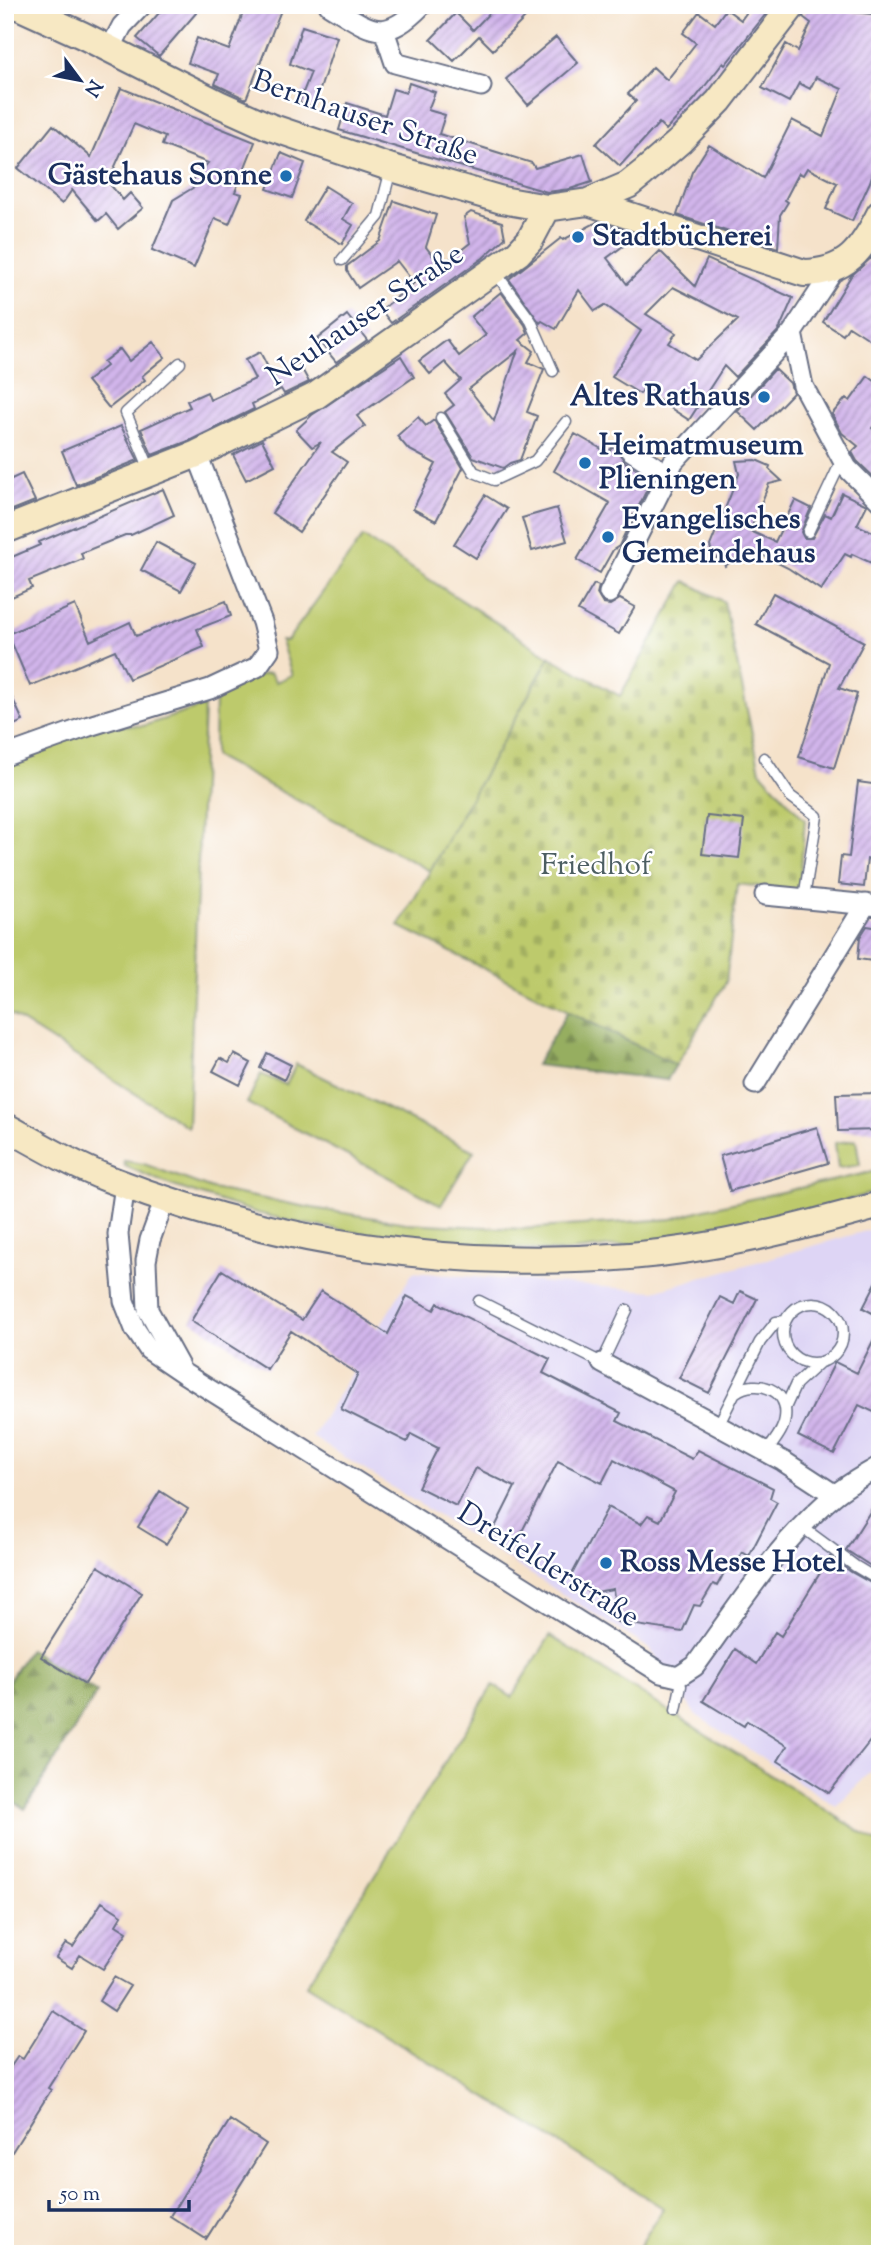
<svg xmlns="http://www.w3.org/2000/svg" width="885" height="2259" font-family="'Sorts Mill Goudy',serif">
	<defs>
		<pattern id="forest-firs" width="22" height="20" patternUnits="userSpaceOnUse" patternTransform="scale(1.75)"><rect width="22" height="20" fill="#96ae60"/><path d="M5 1l3.5 6h-7zM16 11l3.5 6h-7z" fill="#7a8e52"/></pattern>
		<pattern id="cemetery-stones" width="16" height="16" patternUnits="userSpaceOnUse" patternTransform="scale(1.75)"><rect width="16" height="16" fill="#bdca6c"/><path d="M2 7V4a2 2 0 0 1 4 0v3zM10 15v-3a2 2 0 0 1 4 0v3z" fill="#a2ae60"/></pattern>
		<pattern id="building-hatch" width="6" height="6" patternUnits="userSpaceOnUse" patternTransform="scale(1.75)"><rect width="6" height="6" fill="#d2b5eb"/><path d="M-1 1l2-2M0 6l6-6M5 7l2-2" fill="none" stroke="#aa94c2"/></pattern>
	</defs>
	<rect width="100%" height="100%" fill="#fff"/>
	<filter id="ink" filterUnits="userSpaceOnUse"><feTurbulence type="fractalNoise" baseFrequency=".0143" numOctaves="2"/><feDisplacementMap in="SourceGraphic" scale="14" xChannelSelector="R" yChannelSelector="G"/><feConvolveMatrix kernelMatrix="1 2 1 2 8 2 1 2 1" color-interpolation-filters="sRGB"/></filter>
	<filter id="wash" filterUnits="userSpaceOnUse"><feTurbulence type="fractalNoise" baseFrequency=".00686" numOctaves="4" result="noise"/><feDisplacementMap in="SourceGraphic" scale="28" xChannelSelector="R" yChannelSelector="G"/><feGaussianBlur stdDeviation="1.57" result="paint"/><feColorMatrix in="noise" values="0 0 0 0 0 0 0 0 0 0 0 0 0 0 0 0 0 1.4 0 .05"/><feComposite in="paint" operator="in"/></filter>
	<g filter="url(#wash)">
		<rect width="100%" height="100%" fill="#f5e2ca"/>
		<path fill="#ded5f5" d="M880,1227V1763L836,1806L696,1715L650,1649L312,1437L413,1272L654,1291Z"/>
		<path fill="#bdca6c" stroke="#6c7c65" stroke-width="2" d="M363,537L550,657L430,871L214,756L215,693L263,674L270,673L276,682L292,675L281,641H287Z
			M204,706L188,1127L5,1011V763L105,724L143,726Z
			M296,1064L474,1151L441,1205L247,1103L261,1074L286,1085Z
			M856,1140L860,1165L838,1168L835,1143Z
			M124,1161L144,1164L212,1189L312,1208L406,1223L522,1229L672,1219L701,1210L876,1171H880V1191L823,1207L760,1220L636,1244L562,1252L403,1240L299,1223L257,1213L170,1185L125,1166Z
			M550,1636L880,1844L879,2254H635L663,2208L306,1985L493,1685L512,1697Z"/>
		<path fill="url(#forest-firs)" stroke="#586e5f" stroke-width="2" d="M568,1011L676,1065L667,1080L536,1065Z
			M29,1649L97,1692L25,1809L5,1796V1687Z"/>
		<path fill="url(#cemetery-stones)" stroke="#6c7c65" stroke-width="2" d="M685,581L724,602L760,771L805,820L799,891L737,884L726,982L676,1065L399,926L550,657L620,696Z"/>
		<g id="blocks">
			<path fill="url(#building-hatch)" fill-rule="evenodd" d="M166,5H203L159,56L137,38Z
				M246,5H268L281,10L246,99L215,84L219,74L188,63L197,38L229,50Z
				M497,5H538L493,50L479,36L454,61L431,39L456,13L473,30Z
				M743,5H773L725,65L723,63L694,100L666,130L659,123L620,166L596,144L636,101L628,94L653,67L667,80L696,43L683,33L699,12L715,24L726,9L741,20L749,9Z
				M808,5H850L845,11L880,15V149L870,182L852,221L826,209L837,183L807,168L803,175L799,173L785,200L788,202L780,215L778,248L677,215L692,172L709,145L763,178L792,120L823,136L842,89L816,77L810,89L799,83L789,102L762,88L786,44L798,51L811,23L803,17Z
				M302,26L337,37L314,108L299,103L311,72L290,64Z
				M556,37L578,63L528,105L506,79Z
				M409,83L435,92L428,110L445,115L439,134L532,163L535,168L583,154L592,182L570,189L547,192L339,130L347,103L385,115L393,89L406,93Z
				M121,88L255,142L235,192L242,194L229,224L215,218L194,268L152,250L173,200L196,186L191,182L208,163L162,145L165,137L134,124L108,182L123,200L130,193L143,208L118,229L106,214L98,221L72,190L62,204L18,168L53,125L91,157Z
				M281,153L305,163L292,198L267,189Z
				M325,186L352,203L343,219L353,225L342,244L304,221Z
				M394,201L436,215L426,247L441,266L470,243L464,217L471,212L502,222L505,238L483,258L391,323L381,310L414,283L397,261L358,288L347,271V266L380,241Z
				M597,222L631,233L627,243L607,258L627,284L660,251L695,286L707,259L793,298L779,330L735,377L724,366L689,420L643,390L640,394L612,377L641,331L605,305L595,311L579,290L556,329L542,321L540,323L509,279L561,238L563,240ZM673,287L738,320L696,360L669,343L676,333L646,314Z
				M871,258L880,264V346L849,326L843,335L823,322L851,276Z
				M501,292L525,325L528,333L520,340L534,351L528,362L544,369L527,412L537,416L527,444H526L520,460L510,463L503,468L473,457L445,412L454,405L445,394L461,380L445,362L430,374L419,361L447,340L459,356L486,335L471,317ZM518,351L515,358L494,421L469,389Z
				M347,315L367,340L336,362L317,339Z
				M153,342L165,357L142,376L145,380L109,408L87,381L106,366L103,362L120,349L129,361Z
				M260,352L273,377L298,362L309,382L284,394L281,389L252,404L254,409L191,440L152,455L141,429L190,407L187,401L207,392L210,400L255,379L245,360Z
				M401,356L414,377L357,416L365,426L332,452L347,462L299,532L272,513L321,442L312,447L296,430L312,415Z
				M775,369L790,383L793,393L757,430L737,411Z
				M868,376L880,385V417L872,428L880,435V483L857,461L852,452L858,446L842,433L832,414L846,398L850,401Z
				M418,417L426,426L434,420L463,468L436,521L413,509L436,464L408,449L397,436Z
				M121,426L138,460L76,485L62,451Z
				M575,434L609,453L612,447L618,451L625,462L652,479L634,516L630,515L628,527L619,546L613,550L600,573L577,560L610,503L554,471Z
				M262,440L275,465L246,480L233,455Z
				M756,460L770,466L769,469L782,481L769,484L750,531L775,542L795,500L811,508L801,532L804,538H812L825,514L831,517L842,493L867,505L857,525L880,535V567L852,554L851,557L845,554L821,590L788,568L754,551L752,556L745,553L725,566L722,556L714,559L710,546L739,474L736,461Z
				M22,474L35,501L5,513V482Z
				M163,489L174,515L131,535H125L81,553L83,559L29,581L32,588L5,600V560L40,545L39,542Z
				M485,495L507,509L476,558L454,544Z
				M557,508L567,541L532,551L522,518Z
				M156,542L196,563L181,591L141,570Z
				M594,584L599,586L597,594L603,604L610,605L620,599L635,607L619,634L578,611Z
				M773,593L864,642L839,688L857,694L834,768L799,757L829,663L756,624Z
				M226,601L231,616L197,629L204,647L129,679L115,650L30,686L8,634L75,605L90,641L130,622L136,636Z
				M5,682L23,721L5,729Z
				M858,782L880,785V830L876,860L867,859L864,887L838,884L841,856L849,857Z
				M707,816L744,820L739,858L702,854Z
				M867,926L880,928V962L858,959L860,937Z
				M267,1053L291,1065L284,1080L260,1068Z
				M234,1054L251,1063L240,1085L213,1071L220,1058L229,1063Z
				M880,1093V1130L838,1131L836,1094Z
				M817,1127L828,1163L730,1191L720,1156Z
				M222,1270L302,1320L321,1291L388,1334L407,1296L434,1310L438,1303L550,1359L543,1373L621,1413L617,1421L692,1459L698,1450L773,1488L770,1498L777,1502L749,1556L742,1552L738,1560L732,1558L717,1586L713,1584L700,1606L694,1605L682,1632L617,1622L613,1589L590,1593L570,1578L608,1507L641,1524L648,1515L660,1521L675,1492L614,1459L602,1483L558,1461L517,1541L494,1529L515,1487L476,1468L456,1506L418,1487L438,1448L411,1434L407,1442L341,1409L358,1374L291,1331L267,1369L191,1321Z
				M880,1275V1317L863,1308Z
				M740,1291L757,1299L709,1393L679,1378L720,1297L734,1304Z
				M880,1327V1415L859,1405L834,1454L798,1436L835,1362L857,1373Z
				M160,1491L188,1509L166,1544L138,1527Z
				M880,1496V1572L846,1550Z
				M830,1557L851,1572L880,1588V1740L874,1736L829,1793L778,1761L787,1746L747,1721L744,1726L703,1701L735,1649L756,1664L775,1632L781,1636Z
				M98,1566L142,1593L85,1684L41,1657Z
				M102,1902L122,1915L116,1925L127,1932L103,1969L80,1955L72,1968L56,1958L66,1943L73,1947Z
				M114,1977L130,1986L114,2011L99,2001Z
				M53,2011L84,2031L48,2088L51,2090L5,2163V2075L18,2056L23,2059Z
				M230,2120L266,2144L206,2239L170,2216Z"/>
		</g>
	</g>
	<g filter="url(#ink)">
		<use href="#blocks" fill-opacity="0" stroke="#676e84" stroke-width="2"/>
		<g fill="none" stroke-linecap="round" stroke-linejoin="round">
			<g stroke="#676e84" stroke-width="13">
				<path id="lane" d="M342,260L379,216L391,169
					M495,272L531,321L553,371
					M441,418L474,472L494,480L535,461L566,422
					M151,472L126,413L180,363
					M808,532L842,460
					M764,758L790,796L817,816L804,898
					M479,1301L602,1363L627,1310
					M783 1333a30 30 0 1 1 60 0a30 30 0 1 1-60 0Z
					M736,1392C757,1378 789,1389 785,1418C784,1431 773,1442 767,1452
					M785,1408L796,1384L820,1362
					M718,1426L760,1342L776,1322L785,1321
					M802,1527L855,1566L880,1581
					M676,1710L681,1686L678,1677"/>
			</g>
			<g stroke="#676e84" stroke-width="23">
				<path id="street" d="M329,5C371,30 383,45 422,5
					M384,30L395,63L481,86
					M110,49L122,26L142,5
					M792,333L803,386L847,468L880,501
					M630,450L668,475L673,462L792,333L835,268
					M609,593L668,475
					M5,756L89,726L210,689L257,667L269,650L262,622L197,454
					M765,895L880,906
					M755,1084L866,904
					M125,1185L118,1234L124,1301L135,1329L149,1350L183,1373L661,1673L678,1677L695,1666C738,1607 778,1542 835,1495C848,1484 865,1475 880,1466
					M165,1199L150,1240L146,1261L148,1310L179,1366
					M602,1363L783,1461L835,1495"/>
			</g>
			<g stroke="#676e84" stroke-width="30">
				<path id="secondary" d="M16,5L82,35L219,104L270,127L392,168L502,200L547,208L588,202L628,185L643,173L680,141L719,101L793,5
					M588,202L804,273C847,272 862,250 880,214
					M5,530L197,454L314,397L518,253L530,240L547,208
					M5,1126C39,1145 73,1165 109,1179C275,1244 453,1270 630,1256C715,1249 798,1228 880,1205"/>
			</g>
			<use href="#lane" stroke="#fff" stroke-width="10"/>
			<use href="#street" stroke="#fff" stroke-width="19"/>
			<use href="#secondary" stroke="#f7e8c3" stroke-width="26"/>
		</g>
	</g>
	<g fill="#1f6fb2" stroke="#fff" stroke-width="2.5">
		<circle cx="286" cy="176" r="7"/>
		<circle cx="578" cy="237" r="7"/>
		<circle cx="764" cy="397" r="7"/>
		<circle cx="585" cy="463" r="7"/>
		<circle cx="608" cy="537" r="7"/>
		<circle cx="606" cy="1563" r="7"/>
	</g>
	<g text-anchor="middle" dominant-baseline="central" stroke-width="5" stroke-linejoin="round" paint-order="stroke">
		<g font-size="30" fill="#1b2f5e" stroke="#fff">
			<text transform="translate(365 119) rotate(19)">Bernhauser Straße</text>
			<text transform="translate(366 316) rotate(-34)">Neuhauser Straße</text>
			<text transform="translate(548 1566) rotate(32)">Dreifelderstraße</text>
		</g>
		<g font-size="30" font-weight="bold" fill="#1b2f5e" stroke="#fff" text-anchor="start">
			<text x="272" y="176" text-anchor="end">Gästehaus Sonne</text>
			<text x="592" y="237">Stadtbücherei</text>
			<text x="750" y="397" text-anchor="end">Altes Rathaus</text>
			<text x="599" y="446">Heimatmuseum<tspan x="599" dy="34">Plieningen</tspan></text>
			<text x="622" y="520">Evangelisches<tspan x="622" dy="34">Gemeindehaus</tspan></text>
			<text x="620" y="1563">Ross Messe Hotel</text>
		</g>
		<g font-size="30" fill="#4c5e62" stroke="#fff">
			<text x="596" y="866">Friedhof</text>
		</g>
	</g>
	<rect width="885" height="2259" fill="none" stroke="#fff" stroke-width="28"/>
	<g transform="translate(80 80) rotate(122)" stroke="#ffffff" stroke-width="5" paint-order="stroke">
	<path d="M0-5L12 26L0 18L-12 26Z" fill="#1b2f5e"/>
	<text y="-10" font-size="19" font-weight="bold" text-anchor="middle" fill="#1b2f5e">N</text>
	</g>
	<path d="M49 2200v10h140v-10" fill="none" stroke="#1b2f5e" stroke-width="3.5"/>
	<text x="60" y="2200" font-size="21" fill="#1b2f5e" stroke="#ffffff" stroke-width="5" paint-order="stroke">50 m</text>
</svg>
